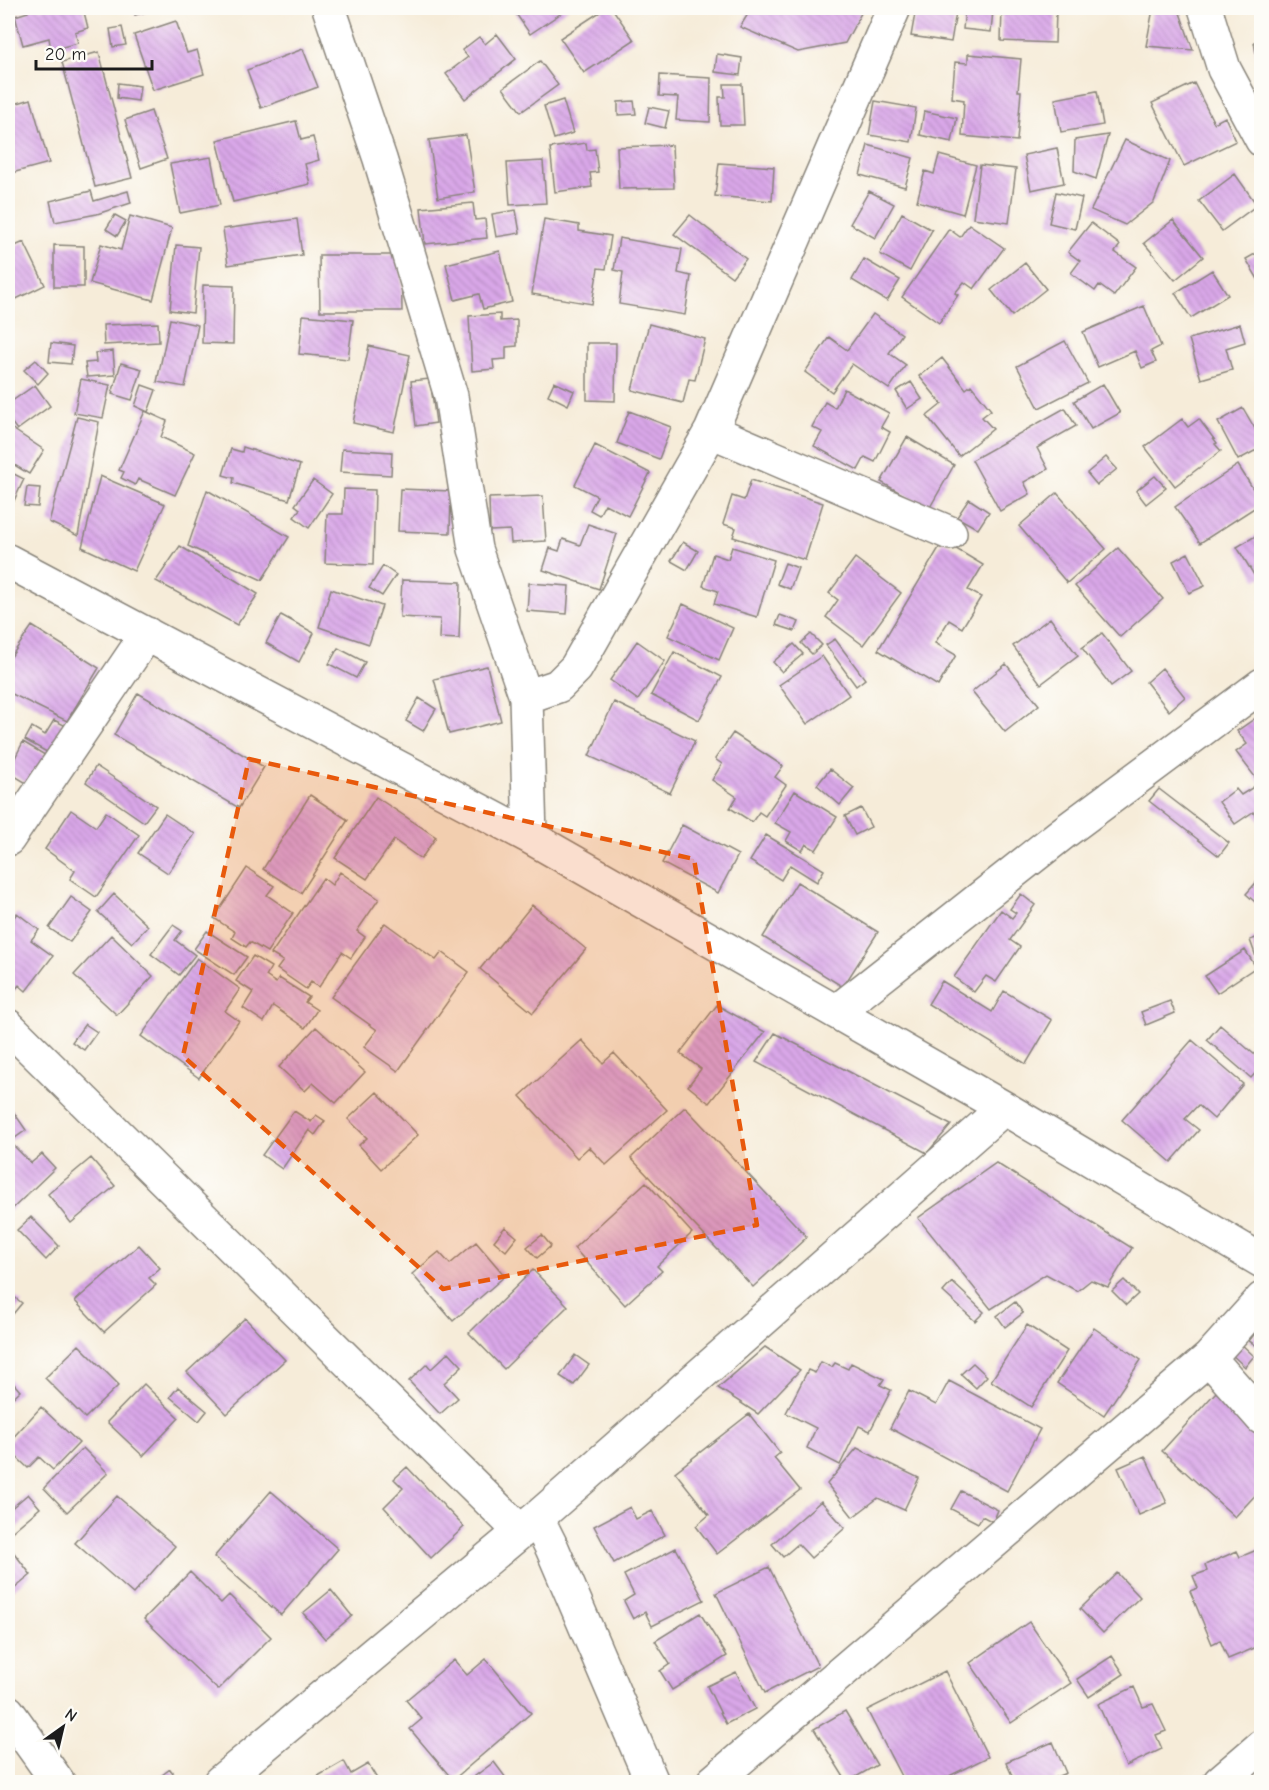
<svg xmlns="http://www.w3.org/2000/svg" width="1269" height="1790" font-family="'Comic Neue',sans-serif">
	<defs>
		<pattern id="building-back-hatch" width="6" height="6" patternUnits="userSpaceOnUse" patternTransform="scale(1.5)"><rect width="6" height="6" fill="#d9a7e8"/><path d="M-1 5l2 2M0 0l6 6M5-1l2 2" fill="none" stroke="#ba8fc6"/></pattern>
	</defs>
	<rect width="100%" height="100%" fill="#fdfcf7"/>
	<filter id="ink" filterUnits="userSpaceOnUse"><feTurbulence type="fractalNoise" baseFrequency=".0167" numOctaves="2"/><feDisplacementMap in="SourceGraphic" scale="12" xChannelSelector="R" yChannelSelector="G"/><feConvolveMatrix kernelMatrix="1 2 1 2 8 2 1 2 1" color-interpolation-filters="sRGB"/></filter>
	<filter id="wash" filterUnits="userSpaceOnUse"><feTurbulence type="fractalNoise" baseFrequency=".008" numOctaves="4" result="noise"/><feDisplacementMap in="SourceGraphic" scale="24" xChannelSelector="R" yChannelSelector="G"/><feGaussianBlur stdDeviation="1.35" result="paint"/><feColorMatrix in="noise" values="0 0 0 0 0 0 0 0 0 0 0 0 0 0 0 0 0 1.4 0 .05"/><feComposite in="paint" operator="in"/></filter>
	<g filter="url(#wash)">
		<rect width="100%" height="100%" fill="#f6ecd9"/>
		<g id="blocks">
			<path fill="url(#building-back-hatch)" d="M27,8H83L88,28L75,32L78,43L51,50L49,38L23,45L15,16L28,12Z
				M133,8H159L135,15Z
				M512,8H569L530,34Z
				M606,8H612L634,40L584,73L560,38Z
				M739,8H851L861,13L845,43L798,52L740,27L748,14Z
				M916,8H930L956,12L951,42L911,36Z
				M965,8L993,10L991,32L963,29Z
				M1002,9L1056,11L1055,43L1001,41Z
				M1153,9L1179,10L1193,50L1146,46Z
				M176,21L187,53L197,50L204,74L153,90L134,35Z
				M122,27L126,45L113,47L110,29Z
				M497,34L516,59L465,99L446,74L468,57L462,50L479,37L485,44Z
				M1262,41V58L1257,59L1254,42Z
				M303,49L318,87L261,108L247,70Z
				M99,52L132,178L95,187L62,62Z
				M717,54L742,58L740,75L715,72Z
				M968,54L1021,59L1018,91H1021L1017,141L962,136L964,100L952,98L955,62L968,63Z
				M540,61L558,85L521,112L503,88Z
				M660,75L711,78L710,122L676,120L678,97L659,96Z
				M118,83L140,86L138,101L117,98Z
				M1194,83L1214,123L1225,117L1236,141L1184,166L1152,103Z
				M724,84H742L744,125H720L719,97H725Z
				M1097,91L1103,125L1061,132L1055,99Z
				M31,99L49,163L8,174V106Z
				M563,100L573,133L554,139L544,106Z
				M634,101L636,114L618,115V102Z
				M875,101L916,108L911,142L869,135Z
				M649,107L669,111L665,128L645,123Z
				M151,111L167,159L141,168L125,120Z
				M924,111L957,118L952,142L920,135Z
				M296,121L301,140L313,137L319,160L305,164L310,184L233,202L217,140Z
				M466,135L475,192L438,198L429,140Z
				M1108,135L1096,179L1074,171L1075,140Z
				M1125,140L1170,161L1154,202L1125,225L1091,210Z
				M586,143L587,150L595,149L598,172L590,173L592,187L555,192L550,148Z
				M672,145L674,188L619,189L617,147Z
				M868,145L913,158L905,187L860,175Z
				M1057,148L1064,183L1031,190L1024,155Z
				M939,155L976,165L963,214L917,201L925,171L934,174Z
				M211,157L220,205L180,213L170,164Z
				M543,161L546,203L510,205L507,163Z
				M719,163L774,167L772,201L715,196Z
				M980,165L1016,169L1009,223L973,218Z
				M1235,174L1257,205L1222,231L1199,201Z
				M91,191L94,201L128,191L131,203L97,214L55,222L50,201Z
				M869,191L894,204L875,238L850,224Z
				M1056,192L1082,198L1075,229L1049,223Z
				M473,203L475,220L485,219L487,238L425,244L421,208Z
				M516,210L520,233L496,237L492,214Z
				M902,213L932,230L910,271L880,254Z
				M115,215L126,221L117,236L106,229Z
				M690,215L746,259L732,277L674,234Z
				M130,216L172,228L153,300L90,283L101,244L121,250Z
				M297,219L302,255L228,265L223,229Z
				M544,219L579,225V231L611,236L606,269L598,268L592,304L532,294Z
				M1173,220L1203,257L1175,280L1144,243Z
				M1091,223L1120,245L1115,252L1136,267L1114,296L1099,285L1095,291L1071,273L1080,261L1068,252Z
				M969,224L1004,248L974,289L964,282L955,293L958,295L939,323L902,297L949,229L960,237Z
				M619,238L682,249L678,273L691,276L685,315L619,304L623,272L614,270Z
				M24,242L45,285L8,303V249Z
				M54,245L84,246V287H54Z
				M176,245L199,247L193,313L170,310Z
				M1262,250V286L1246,259Z
				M500,251L512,302L483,309L479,294L455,300L446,264Z
				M319,255H401L402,311H320Z
				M864,259L900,280L887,301L852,280Z
				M1025,263L1046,289L1012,316L991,290Z
				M1212,270L1228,295L1191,318L1175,293Z
				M203,285L234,286L233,344L202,343Z
				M1144,306L1161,346L1151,351L1156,362L1142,368L1135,351L1098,367L1083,332Z
				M500,314V321L517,320V346L506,347V359L493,360L494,369L472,371L469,316Z
				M873,314L902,334L889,353L906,365L889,389L852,364L832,392L805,372L829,337L847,350Z
				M303,315L353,320L348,359L299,354Z
				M170,319L198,325L185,387L157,382Z
				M158,323L159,342L104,345L103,325Z
				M649,324L705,339L695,380L689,379L683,403L632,390Z
				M1240,324L1245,342L1226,348L1232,370L1201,379L1189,339Z
				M1065,341L1088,383L1039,408L1017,366Z
				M51,343L73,346L71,364L49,362Z
				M587,343H616L615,401L587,400Z
				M369,346L410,355L394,432L353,423Z
				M113,351L115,375L87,377L85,363L96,362L95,353Z
				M942,358L966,389L971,385L991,410L982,417L993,429L959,456L927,416L942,404L919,376Z
				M36,360L48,373L38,384L24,370Z
				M121,363L142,369L132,400L112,394Z
				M81,379L110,385L103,418L74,413Z
				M430,379L436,423L416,426L411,381Z
				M554,382L574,391L568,405L548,395Z
				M911,382L922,399L907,409L896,391Z
				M1103,384L1120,413L1091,429L1074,401Z
				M35,385L50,406L17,430L8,418V404Z
				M142,385L156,390L148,412L135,406Z
				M844,389L889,413L881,427L890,432L875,462L865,457L858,470L814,446L822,432L812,427L825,402L835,408Z
				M1065,408L1076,426L1037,448L1048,469L1024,482L1030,494L1000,511L972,460Z
				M1243,408L1262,441V447L1238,460L1218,422Z
				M145,411L167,421L161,437L195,453L175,495L138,479L135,485L121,478L124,472L119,470Z
				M629,411L671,427L659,459L617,443Z
				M77,417L99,422L78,536L49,522Z
				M1182,419L1188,427L1199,419L1217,443L1215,444L1221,451L1175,486L1145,447Z
				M8,426L44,450L29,474L8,461Z
				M907,437L954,465L929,509L881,482Z
				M595,445L650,473L628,516L605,504L599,515L590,510L597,496L575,485Z
				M243,447L300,465L289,500L233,483L234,478L223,475L231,449L242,452Z
				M342,449L392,452L391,475L340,472Z
				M1106,457L1117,469L1097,485L1087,473Z
				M1238,465L1262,503L1200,543L1175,507Z
				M8,471L24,479L12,505L8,503Z
				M100,476L165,504L134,571L82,547Z
				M1155,476L1166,488L1146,504L1136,491Z
				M313,480L332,494L309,528L294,517L300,509L295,505Z
				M751,480L823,503L805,560L733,537L736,528L723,524L732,496L744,500Z
				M27,487L40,488L38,507L24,506Z
				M344,489L375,490L373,565L325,563L327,514H343Z
				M400,489L451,491L450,533L398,531Z
				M207,490L289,537L262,580L188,546Z
				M1057,493L1106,549L1067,583L1019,526Z
				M543,496L546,541L511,543L510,530L490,531L489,498Z
				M969,499L989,512L978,529L957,517Z
				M588,524L617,534L599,589L543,570L550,548L559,551L563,539L580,545Z
				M1262,532V577L1257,580L1237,547Z
				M943,541L983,565L968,590L981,597L962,628L949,620L935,643L956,655L938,686L878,650Z
				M683,542L698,551L687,570L671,561Z
				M180,546L258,594L237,625L156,581Z
				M732,547L774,560L757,617L714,604L718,591L703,586L713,554L728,559Z
				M1118,548L1163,599L1120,637L1075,586Z
				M1188,553L1205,586L1189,593L1173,561Z
				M855,558L901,593L863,645L826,617L838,600L829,593Z
				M785,563L798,568L790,589L777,584Z
				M383,566L396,575L382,596L369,588Z
				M402,580L461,582L459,639L439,638L440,619L400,617Z
				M529,583L569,586L567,614L527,611Z
				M331,589L382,606L369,644L319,627Z
				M683,604L733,628L719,660L668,636Z
				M281,615L314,633L299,662L266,643Z
				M780,615L799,622L795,631L776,625Z
				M1050,618L1078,656L1041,684L1013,646Z
				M32,626L99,668L67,721L8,692V661Z
				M1102,633L1131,671L1111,686L1082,648Z
				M811,634L822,645L812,654L801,643Z
				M835,639L865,679L856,686L826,645Z
				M637,641L665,661L638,700L610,680Z
				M794,644L803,654L782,672L773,662Z
				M338,648L365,662L356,678L329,664Z
				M674,652L722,677L699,720L651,695Z
				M822,656L849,695L807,724L779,685Z
				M1006,664L1039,705L1005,732L972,692Z
				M487,666L501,721L449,734L434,679Z
				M1162,668L1185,697L1169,711L1146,682Z
				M138,693L264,767L239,808L114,735Z
				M419,698L436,709L423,731L406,721Z
				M614,702L695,741L670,793L589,756Z
				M1260,715L1262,717V786L1236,752L1247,744L1237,731Z
				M54,720L70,728L54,756L25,740L32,727L45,735Z
				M733,733L783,766L775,777L786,785L765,816L759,812L752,822L730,808L737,797L712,780L722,764L715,759Z
				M23,742L50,758L33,787L8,772Z
				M96,766L156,806L144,822L86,782Z
				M830,769L854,788L840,805L817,785Z
				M1255,786L1262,795V821L1260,822L1253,812L1235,824L1219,802L1236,789L1241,795Z
				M1159,789L1229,843L1219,856L1149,801Z
				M795,791L837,817L816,850L806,844L802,851L786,841L791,832L775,823Z
				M310,795L348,820L301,893L263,869Z
				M376,797L436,837L421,859L394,840L367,879L335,858Z
				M861,808L871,827L855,835L845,816Z
				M71,810L96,827L106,812L139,835L96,897L70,879L75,871L45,849Z
				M165,814L195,834L168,873L138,853Z
				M682,825L738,855L718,893L662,863Z
				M766,835L824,870L817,882L790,865L781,880L750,861Z
				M247,868L274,886L267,895L293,913L267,952L250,942L246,947L232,938L235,932L214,918Z
				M340,872L379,899L357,931L365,937L351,958L342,952L319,987L311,982L306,989L277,969L283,961L271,954L323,878L332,885Z
				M1262,876V908L1246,894Z
				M797,882L878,932L843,987L763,937Z
				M114,894L148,926L132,943L98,912Z
				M1021,894L1035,905L1010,940L1020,947L996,982L986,976L974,992L954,977L1001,910L1012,918L1016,913L1010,909Z
				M71,897L92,912L70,942L49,928Z
				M532,905L586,949L533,1013L480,969Z
				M17,913L39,930L31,940L53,956L26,991L19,985L11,995L8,993V921L10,923Z
				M385,923L436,960L442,952L469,972L398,1071L364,1047L377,1030L331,997Z
				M173,925L182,931L175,940L195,955L179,975L151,954Z
				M207,931L247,957L234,975L194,949Z
				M111,935L153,976L117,1015L74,975Z
				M1262,936V971H1261L1250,940Z
				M1245,950L1256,967L1217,993L1205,976Z
				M253,956L271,967L266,976L276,983L279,978L309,997L305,1002L317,1010L305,1028L273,1006L264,1022L243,1008L253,992L236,981Z
				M197,958L240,989L225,1011L239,1021L199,1078L141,1036Z
				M942,981L992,1012L1004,991L1052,1020L1026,1064L928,1004Z
				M1170,1001L1175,1013L1146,1025L1141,1012Z
				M717,1005L765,1032L709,1103L688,1086L701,1069L680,1053Z
				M85,1024L97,1032L84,1050L72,1042Z
				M1220,1025L1262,1061V1066L1251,1078L1207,1040Z
				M316,1027L365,1072L336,1103L313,1083L305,1091L279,1067Z
				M775,1033L951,1125L927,1153L756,1062Z
				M582,1040L603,1063L614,1053L667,1110L606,1165L589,1147L577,1158L520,1096Z
				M1192,1040L1243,1084L1214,1119L1198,1105L1185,1119L1199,1130L1171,1162L1122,1120Z
				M377,1092L418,1135L381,1169L359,1145L367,1138L348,1119Z
				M8,1104L26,1130L8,1143Z
				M685,1107L807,1237L753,1287L631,1158Z
				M294,1111L311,1122L316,1115L325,1121L315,1135L309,1130L282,1169L262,1155Z
				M13,1145L31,1163L42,1154L55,1168L8,1213V1150Z
				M91,1158L115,1186L71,1223L48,1194Z
				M996,1163L1132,1248L1108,1287L1091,1280L1077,1291L1046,1274L991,1309L918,1218Z
				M646,1182L692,1233L657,1266L662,1271L625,1305L574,1248Z
				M31,1217L59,1246L46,1260L17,1230Z
				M505,1227L517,1237L506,1251L494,1241Z
				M542,1235L551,1246L537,1258L527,1247Z
				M476,1242L505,1276L453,1321L412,1274L439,1252L450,1264Z
				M139,1245L160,1268L149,1278L156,1285L104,1332L75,1301Z
				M533,1270L568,1306L504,1369L469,1333Z
				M1124,1280L1138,1294L1126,1305L1112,1291Z
				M952,1282L984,1312L975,1321L943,1292Z
				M8,1292L22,1303L13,1314L8,1310Z
				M1015,1302L1023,1313L1005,1327L997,1316Z
				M245,1318L285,1360L227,1414L187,1372Z
				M1262,1324V1349L1249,1341Z
				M1027,1325L1067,1351L1031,1407L991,1381Z
				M1094,1328L1141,1360L1104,1415L1057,1383Z
				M1239,1342L1254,1356L1245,1367L1229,1352Z
				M79,1345L119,1385L85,1418L45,1378Z
				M765,1347L800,1370L758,1414L718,1388Z
				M449,1352L462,1366L444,1383L458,1398L440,1414L409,1381L427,1364L431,1369Z
				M575,1355L589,1365L574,1385L560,1376Z
				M821,1362L832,1367L835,1363L848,1369L851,1363L884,1379L880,1385L891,1390L870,1431L859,1426L840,1465L807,1448L816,1428L786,1413L808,1370L815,1373Z
				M973,1363L987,1376L976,1388L961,1374Z
				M8,1377L20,1391L8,1402Z
				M949,1381L1040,1429L1007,1491L890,1428L909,1391L936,1405Z
				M144,1384L179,1418L143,1456L107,1422Z
				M178,1387L207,1411L199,1421L170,1397Z
				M1216,1392L1262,1433V1488L1235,1517L1162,1451Z
				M41,1407L79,1443L53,1470L39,1457L28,1468L8,1449V1443Z
				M749,1414L780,1453L774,1458L800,1490L717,1554L696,1526L709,1515L675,1472Z
				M83,1448L108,1473L67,1512L44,1488Z
				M857,1448L919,1478L904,1510L878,1498L853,1517L827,1484Z
				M1145,1456L1167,1503L1139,1515L1118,1468Z
				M407,1467L464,1527L431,1558L384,1507L403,1488L394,1479Z
				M271,1491L338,1549L281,1615L214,1557Z
				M961,1491L998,1510L993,1522L982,1516L978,1523L951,1509Z
				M28,1494L40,1508L8,1535V1511Z
				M117,1496L175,1546L133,1594L75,1543Z
				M821,1501L845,1528L811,1558L798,1544L783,1557L772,1544Z
				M630,1507L636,1519L652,1511L665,1535L614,1563L594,1526Z
				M8,1545L31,1575L8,1594Z
				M676,1548L704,1600L652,1626L645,1612L633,1619L624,1601L634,1595L624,1575Z
				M1259,1549L1262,1555V1645L1228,1659L1220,1640L1212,1644L1190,1591L1198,1588L1193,1576L1207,1571L1205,1565L1237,1551L1240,1557Z
				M769,1567L818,1666L765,1693L716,1593Z
				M190,1572L221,1603L229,1595L271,1637L218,1690L144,1619Z
				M1117,1573L1140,1597L1103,1633L1080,1609Z
				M331,1590L352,1616L325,1639L303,1613Z
				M700,1613L727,1656L672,1690L660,1671L670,1664L655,1641Z
				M1029,1622L1071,1683L1011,1723L970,1663Z
				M1112,1656L1124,1674L1089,1697L1077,1679Z
				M486,1659L531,1713L453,1780L410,1729L422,1719L406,1700L454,1660L467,1675Z
				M945,1671L988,1757L937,1782H904L867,1710Z
				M736,1672L755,1709L726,1724L707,1686Z
				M1134,1687L1143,1707L1153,1704L1166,1731L1156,1735L1162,1749L1126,1766L1098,1704Z
				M845,1711L877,1765L847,1782L814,1729Z
				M1053,1742L1066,1773L1054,1778L1056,1782H1015L1006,1762Z
				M344,1761L351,1774L368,1764L379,1782H322L318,1776Z
				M494,1762L509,1782H467Z
				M170,1769L179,1781L153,1782Z"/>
		</g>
	</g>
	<g filter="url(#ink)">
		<use href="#blocks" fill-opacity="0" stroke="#89847a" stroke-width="1.5"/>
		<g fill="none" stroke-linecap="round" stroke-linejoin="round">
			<g stroke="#89847a" stroke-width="36">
				<path id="minor" d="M329,8L380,159L451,396L475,549L526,697L530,837
					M1205,8L1224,69L1262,140
					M711,431L950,533
					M8,561L530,837L1004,1108L1262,1261
					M526,697L558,686L576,668L711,431L894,8
					M8,839L147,634
					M836,1012L1063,833L1262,685
					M8,1026L521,1532
					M1209,1358L1262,1418
					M537,1518L552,1548L652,1782
					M8,1712L58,1782
					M220,1782L537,1518L1004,1108
					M713,1782L1209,1358L1262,1299
					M1220,1782L1262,1746"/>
			</g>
			<use href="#minor" stroke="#fff" stroke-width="33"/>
		</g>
	</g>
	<path fill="#e8590c" fill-opacity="0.2" stroke="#e8590c" stroke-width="4.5" stroke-dasharray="12 8" stroke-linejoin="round" d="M249,759L694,859L757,1225L443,1289L183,1056Z"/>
	<rect width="1269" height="1790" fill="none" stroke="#fdfcf7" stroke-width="30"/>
	<g transform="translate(63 1727) rotate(34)" stroke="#fdfcf7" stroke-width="4.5" paint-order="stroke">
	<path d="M0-4.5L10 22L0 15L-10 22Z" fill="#1c1c1c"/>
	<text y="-9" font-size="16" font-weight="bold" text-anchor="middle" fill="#1c1c1c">N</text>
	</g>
	<path d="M36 60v9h116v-9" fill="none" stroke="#1c1c1c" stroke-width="3"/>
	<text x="45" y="60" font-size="18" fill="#1c1c1c" stroke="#fdfcf7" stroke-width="4.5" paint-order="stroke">20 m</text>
</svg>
